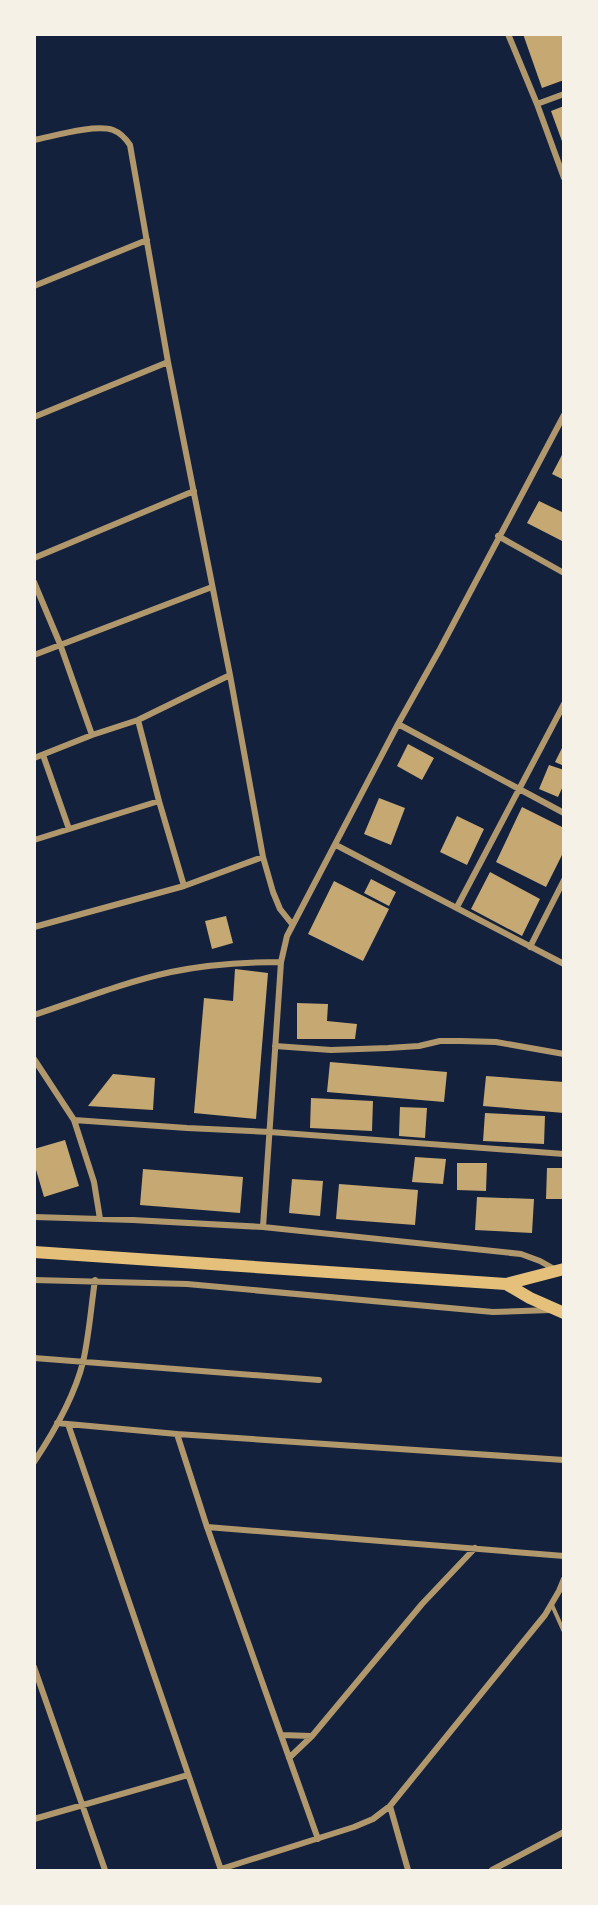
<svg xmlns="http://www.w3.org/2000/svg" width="598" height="1905" font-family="'Asap Condensed',sans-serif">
	<rect width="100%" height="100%" fill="#14213d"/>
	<path fill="#c6a872" d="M523,34H564V80L542,88Z
		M564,106V144H563L551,111Z
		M564,451V480L552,474Z
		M539,501L564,513V542L527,523Z
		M408,744L434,758L422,780L397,766Z
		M564,744V766L555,762Z
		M549,765L564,770V784L558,797L539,789Z
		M379,798L405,808L391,845L364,834Z
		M522,807L564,828V851L546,887L496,862Z
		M457,816L484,829L467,865L440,852Z
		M490,872L540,899L522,936L471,909Z
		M371,879L396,892L389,906L364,893Z
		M334,881L389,909L363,961L308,934Z
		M226,916L233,943L212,949L205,921Z
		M235,969L268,973L256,1119L194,1113L204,998L233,1001Z
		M297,1003L328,1004L327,1021L357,1024L355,1039H297Z
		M330,1062L447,1072L444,1102L327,1092Z
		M113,1074L155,1078L153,1110L88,1106Z
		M486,1076L564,1082V1113L483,1106Z
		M311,1098L373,1101L372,1131L310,1128Z
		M400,1107L427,1108L425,1138L399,1136Z
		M485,1113L545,1116L544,1144L483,1141Z
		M65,1140L79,1186L44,1197L34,1163V1149Z
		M415,1157L446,1159L443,1184L412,1182Z
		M457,1163H487L486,1191L457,1190Z
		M547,1168H564V1199H546Z
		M143,1169L243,1177L240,1213L140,1205Z
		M292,1179L323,1181L320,1216L289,1213Z
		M339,1184L418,1190L415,1225L336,1219Z
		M477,1197L534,1199L532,1233L475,1230Z"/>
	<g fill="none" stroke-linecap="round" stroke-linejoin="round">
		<path stroke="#b1986c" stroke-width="4" d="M552,1605L564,1632"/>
		<path stroke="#b1986c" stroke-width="6" d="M508,34L537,104L564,178
			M537,104L564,94
			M34,140C54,136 95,124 113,130C121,133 126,139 130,145L168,362L230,675L263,857L273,892L280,909L292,924
			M34,286L147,240
			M34,417L168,362
			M498,536L564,573
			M34,558L194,491
			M34,582L60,644L92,735
			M34,655L212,587
			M138,720L159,801L184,886
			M398,724L564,813
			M43,755L69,829
			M34,758L92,735L138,720L230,675
			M34,840L159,801
			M336,845L564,964
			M457,907L564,704
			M34,927L184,886L263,857
			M530,947L564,880
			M34,1015C79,1000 125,982 171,972C208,964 244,962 281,962
			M275,1046L331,1050L388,1048L419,1046L440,1041H461L496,1042L564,1054
			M34,1059L74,1120L94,1182L100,1219
			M74,1120L187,1128L270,1132L564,1154
			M34,1217L133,1220L263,1227L521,1254L540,1261L556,1270
			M263,1227L281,962L287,936L398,724L440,649L564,415
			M34,1280L187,1284L493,1312L551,1310
			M34,1358L319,1380
			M57,1423L177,1434L564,1460
			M68,1424L221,1870
			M177,1434L207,1527L318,1839
			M34,1462C54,1432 74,1398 83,1362C89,1336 91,1307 95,1280
			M207,1527L564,1556
			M34,1667L105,1870
			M281,1735L312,1736
			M289,1758L312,1736L422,1604L475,1548
			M390,1806L408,1870
			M34,1819L188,1775
			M221,1869L354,1827L373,1819L390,1806L545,1615L559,1591L564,1579
			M492,1870L564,1832"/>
		<path stroke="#e5c07b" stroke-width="12" d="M34,1252L506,1284L564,1269
			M506,1284L530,1298L564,1313"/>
	</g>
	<rect width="598" height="1905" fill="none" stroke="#f6f1e7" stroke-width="72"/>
</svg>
